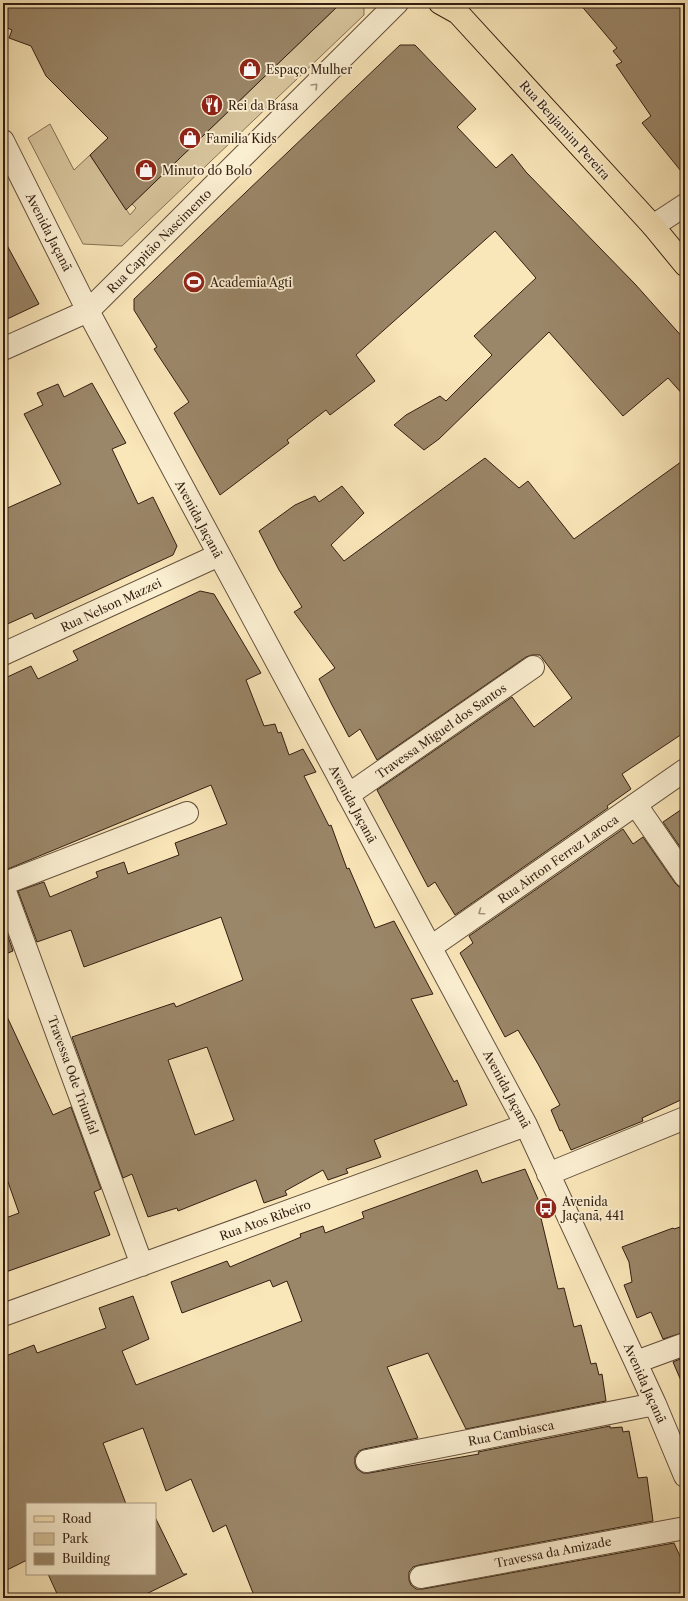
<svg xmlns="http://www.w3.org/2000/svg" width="688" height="1601" font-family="'Libre Caslon Text',serif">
	<rect width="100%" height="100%" fill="#f9e6b9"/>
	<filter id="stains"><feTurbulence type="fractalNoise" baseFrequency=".005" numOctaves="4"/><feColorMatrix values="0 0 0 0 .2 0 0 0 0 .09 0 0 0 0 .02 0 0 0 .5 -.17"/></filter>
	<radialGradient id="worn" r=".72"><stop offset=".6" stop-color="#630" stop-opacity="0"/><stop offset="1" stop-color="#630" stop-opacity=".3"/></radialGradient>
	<path fill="#d7c49c" stroke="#857156" d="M335,3H364V15L122,246L83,244L28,138L50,124L74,170L90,155L130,215L136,208L132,204L337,7Z"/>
	<path fill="#9a8668" stroke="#331e11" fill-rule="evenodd" d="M3,3H341L126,210L90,155L108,138L46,76L31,46L9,38L12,30L3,26Z
		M579,3H685V176L642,123L651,116L616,65L622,62L613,51L617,48Z
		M400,45H415L476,109L457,127L496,168L512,154L526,172L635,284L685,340V397L668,378L623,416L549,332L439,439L424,450L394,425L406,415L440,396L446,401L492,355L474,336L536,278L495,231L356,355L375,381L330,415L326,410L287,440L289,443L220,495L174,413L189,402L154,349L157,347L134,310V299Z
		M3,238L39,304L3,321Z
		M92,383L126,443L112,449L138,504L153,497L177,546L173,555L35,619L32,613L3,626V510L61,484L24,414L43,405L37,393L58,384L64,397Z
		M485,458L519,488L528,481L574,539L685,459V732L622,774L631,789L607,806L608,808L455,915L435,882L428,887L377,790L512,697L534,727L572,698L540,655H532L526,657L377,760L360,729L349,737L332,705L319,679L335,668L294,612L302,607L279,570L259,531L295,505L315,496L319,502L342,486L364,513L331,545L344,561Z
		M200,591L214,594L261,673L246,680L264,726L275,724L278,733L281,732L289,755L303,749L316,772L304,776L329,826L331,825L347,869L349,868L375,928L394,921L433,994L411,999L454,1082L457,1080L467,1105L374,1140L381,1157L346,1169L348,1173L328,1180L323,1170L285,1191L287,1195L264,1203L256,1180L178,1211L177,1208L148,1217L132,1174L123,1178L72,1037L174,1003L176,1007L243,980L221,917L84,967L71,930L37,942L18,891L44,882L50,897L98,877L96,872L124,862L128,874L179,855L175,843L227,824L211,785L3,871V679L31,666L38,679L78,660L73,651ZM207,1047L234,1120L195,1135L168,1060Z
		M685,807V854L663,822Z
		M623,829L633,844L643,837L675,883L679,887L685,888V1098L642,1118L643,1121L571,1150L562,1130L560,1131L551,1110L560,1105L538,1064L518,1030L505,1037L460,953L473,943L469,936Z
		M3,922L13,951L3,955Z
		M3,1008L53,1115L71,1107L101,1189L94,1192L110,1235L3,1273V1219L19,1213L3,1168Z
		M525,1169L544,1213L540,1214L558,1289L564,1288L574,1327L581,1325L591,1364L596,1363L599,1375L602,1374L606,1401L466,1429L428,1353L387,1367L418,1438L364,1449L359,1451L355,1457V1464L357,1469L363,1473H369L479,1454L478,1452L610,1426V1428L622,1427L623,1432L629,1431L638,1478L647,1477L653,1521L419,1565L413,1567L409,1572V1580L411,1585L416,1589H423L674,1543L685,1567V1594L666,1598H255L226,1525L213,1532L191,1479L166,1491L143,1428L103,1443L126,1504H27V1560L3,1572V1357L34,1345L37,1353L106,1328L99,1308L133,1296L149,1339L122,1351L136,1385L302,1321L287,1281L273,1287L270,1280L182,1313L171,1282L227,1261L230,1267L301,1237L300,1234L323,1226L325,1233L364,1218L362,1212L477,1170L482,1183Z
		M680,1227L685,1239V1332L663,1339L651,1312L637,1318L624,1285L632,1282L629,1262L622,1247L673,1228L674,1229Z
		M685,1357V1390L673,1362Z
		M155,1517L183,1574H187L138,1598H59L48,1574H155Z"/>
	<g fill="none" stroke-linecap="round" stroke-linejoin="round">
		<g stroke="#64503b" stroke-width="24">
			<path id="minor" d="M3,141L88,311L526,1125L655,1404L685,1476
				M653,226L685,205
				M3,349L88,311L397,3
				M3,654L219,555
				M348,795L533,667
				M636,805L685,876
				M3,884L187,813
				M3,886L142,1265
				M431,947L685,770
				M548,1174L685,1118
				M3,1315L526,1125
				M636,1362L685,1344
				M367,1461L655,1404
				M421,1577L685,1528"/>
		</g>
		<g stroke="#331e11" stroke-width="24">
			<path id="major" d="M440,3L458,13L653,226L685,265"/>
		</g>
		<use href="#minor" stroke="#fbefd2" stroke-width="22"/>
		<use href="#major" stroke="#f9e6b9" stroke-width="22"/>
	</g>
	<defs><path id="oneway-chevron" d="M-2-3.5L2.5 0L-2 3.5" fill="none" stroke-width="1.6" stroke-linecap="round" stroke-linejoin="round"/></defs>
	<g stroke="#a1917b">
		<use href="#oneway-chevron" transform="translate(315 86) rotate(-45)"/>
		<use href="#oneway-chevron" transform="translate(481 912) rotate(145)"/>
	</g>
	<defs>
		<g id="shop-disc" transform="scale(1.15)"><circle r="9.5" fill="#8f2418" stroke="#fbefd2"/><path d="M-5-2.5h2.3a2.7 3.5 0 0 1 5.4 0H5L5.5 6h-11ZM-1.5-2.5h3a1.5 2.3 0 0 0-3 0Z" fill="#fff"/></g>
		<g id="restaurant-disc" transform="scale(1.15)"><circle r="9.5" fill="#8f2418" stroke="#fbefd2"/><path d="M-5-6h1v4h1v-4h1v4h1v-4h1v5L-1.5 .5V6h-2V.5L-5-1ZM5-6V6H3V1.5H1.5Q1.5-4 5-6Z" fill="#fff"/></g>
		<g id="stadium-disc" transform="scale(1.15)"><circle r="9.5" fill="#8f2418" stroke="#fbefd2"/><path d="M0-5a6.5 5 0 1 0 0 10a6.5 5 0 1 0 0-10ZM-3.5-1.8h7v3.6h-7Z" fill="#fff"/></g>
		<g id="bus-disc" transform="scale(1.15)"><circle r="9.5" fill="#8f2418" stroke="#fbefd2"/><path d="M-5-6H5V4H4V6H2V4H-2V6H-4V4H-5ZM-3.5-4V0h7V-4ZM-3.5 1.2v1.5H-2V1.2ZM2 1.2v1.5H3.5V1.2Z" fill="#fff"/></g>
	</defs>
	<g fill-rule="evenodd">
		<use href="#shop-disc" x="250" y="69"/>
		<use href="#restaurant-disc" x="212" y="105"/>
		<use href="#shop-disc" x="190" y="138"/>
		<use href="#shop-disc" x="146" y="170"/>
		<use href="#stadium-disc" x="194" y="282"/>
		<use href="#bus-disc" x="546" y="1208"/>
	</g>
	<g text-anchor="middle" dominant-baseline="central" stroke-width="3.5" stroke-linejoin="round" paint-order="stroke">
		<g font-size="12" fill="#331e11" stroke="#fbefd2" text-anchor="start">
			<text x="266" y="69">Espaço Mulher</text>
			<text x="228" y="105">Rei da Brasa</text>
			<text x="206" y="138">Familia Kids</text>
			<text x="162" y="170">Minuto do Bolo</text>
			<text x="210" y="282">Academia Agti</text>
			<text x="562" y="1201">Avenida<tspan x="562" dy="14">Jaçanã, 441</tspan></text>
		</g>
		<g font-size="12" fill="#331e11" stroke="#fbefd2">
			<text transform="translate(565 130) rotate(48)">Rua Benjamim Pereira</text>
			<text transform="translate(49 232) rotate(63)">Avenida Jaçanã</text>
			<text transform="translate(159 241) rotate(-45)">Rua Capitão Nascimento</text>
			<text transform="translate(199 519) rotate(62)">Avenida Jaçanã</text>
			<text transform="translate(111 605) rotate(-25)">Rua Nelson Mazzei</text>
			<text transform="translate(441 731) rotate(-35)">Travessa Miguel dos Santos</text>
			<text transform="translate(353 804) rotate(62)">Avenida Jaçanã</text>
			<text transform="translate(558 859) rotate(-35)">Rua Airton Ferraz Laroca</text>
			<text transform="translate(73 1075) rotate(70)">Travessa Ode Triunfal</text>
			<text transform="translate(507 1089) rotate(62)">Avenida Jaçanã</text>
			<text transform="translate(265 1220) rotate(-20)">Rua Atos Ribeiro</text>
			<text transform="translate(645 1383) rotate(66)">Avenida Jaçanã</text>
			<text transform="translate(511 1433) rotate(-11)">Rua Cambiasca</text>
			<text transform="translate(553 1552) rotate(-11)">Travessa da Amizade</text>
		</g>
	</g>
	<rect width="688" height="1601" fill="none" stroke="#f9e6b9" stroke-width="16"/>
	<rect x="4" y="4" width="680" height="1593" fill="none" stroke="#331e11" stroke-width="2"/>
	<rect x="8" y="8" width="672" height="1585" fill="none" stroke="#331e11"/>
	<rect x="26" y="1503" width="130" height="72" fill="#fbefd2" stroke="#ab9b85"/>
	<rect x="34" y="1516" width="20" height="6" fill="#f9e6b9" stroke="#ab9b85"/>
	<text x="62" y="1523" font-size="12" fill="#331e11">Road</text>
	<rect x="34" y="1533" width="20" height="12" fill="#d7c49c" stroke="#ab9b85"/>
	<text x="62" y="1543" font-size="12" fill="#331e11">Park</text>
	<rect x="34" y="1553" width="20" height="12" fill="#9a8668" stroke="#ab9b85"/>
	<text x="62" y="1563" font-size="12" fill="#331e11">Building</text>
	<rect width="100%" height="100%" filter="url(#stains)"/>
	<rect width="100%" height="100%" fill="url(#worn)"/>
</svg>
